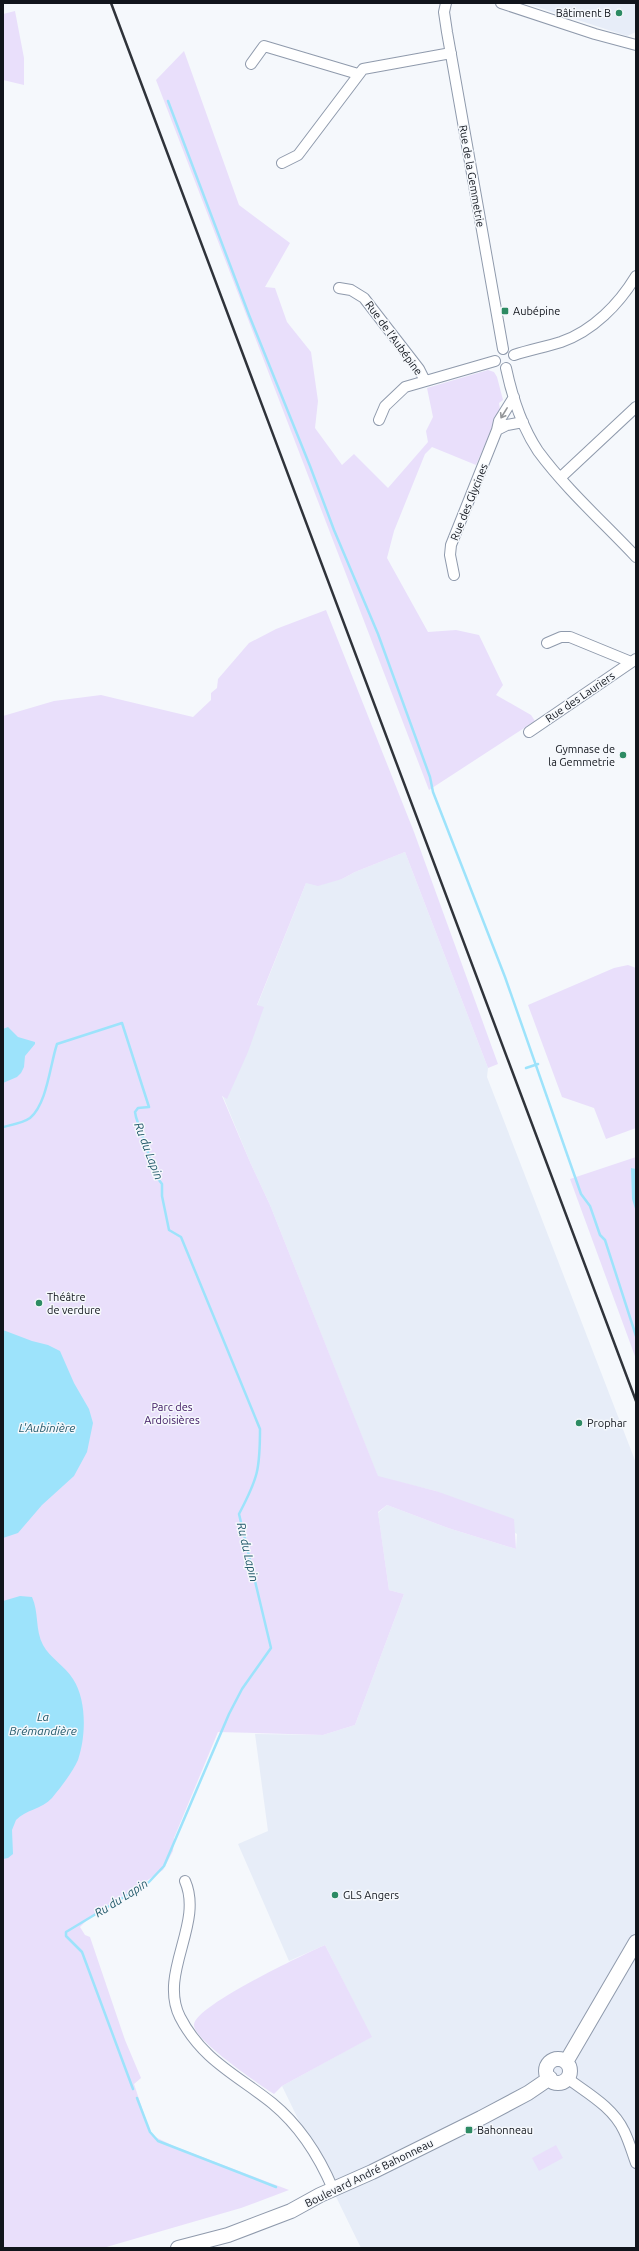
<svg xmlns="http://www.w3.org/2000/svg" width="639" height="2251" font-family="Ubuntu,sans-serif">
	<rect width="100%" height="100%" fill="#f5f8fc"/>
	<path fill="#e7edf8" d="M525,3H636V32L627,36Z
		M405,852L488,1068L487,1077L636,1463V2248H361L282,2086L371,2037L325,1945L289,1961L238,1844L268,1831L255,1734L323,1735L355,1725L404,1594L389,1590L378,1513L387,1505L448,1528L516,1549L517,1534L436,1491L378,1477L270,1205L250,1162L222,1094L306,883L342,879L355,872Z"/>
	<path fill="#e9dffb" d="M15,11L24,58V85L3,80V14Z
		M184,51L239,205L290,243L265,287L275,288L287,322L311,352L318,401L315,428L342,465L354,454L388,488L428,442L426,431L433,417L427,388L488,370L494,372L497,377L503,400L499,403L500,410L476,465L432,447L425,454L394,531L387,558L428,632L456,630L479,635L503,685L496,695L531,715L535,721L429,790L156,80Z
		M326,610L414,832L498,1064L488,1068L405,852L355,872L342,879L318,886L306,883L257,1005L264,1007L248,1052L227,1099L222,1096L250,1162L270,1205L378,1476L436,1491L514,1519L516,1549L448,1528L387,1505L378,1512L389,1590L404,1594L355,1725L323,1735L218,1732L174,1838L173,1851L163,1870L88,1919L80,1927L85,1935L90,1937L125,2040L141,2078L134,2084L151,2135L176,2147L289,2190L241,2208L103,2248H3V716L54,701L101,695L193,717L211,700V693L217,688L218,679L249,643L276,629Z
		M628,965L636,968V1128L606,1139L594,1108L562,1097L528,1005L614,968Z
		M636,1157V1359L570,1179Z
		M325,1945L372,2037L282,2086L274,2094C260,2085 194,2040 194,2025C194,2006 305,1954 325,1945Z
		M556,2145L563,2158L539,2171L532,2158Z"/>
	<path fill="#9de3fb" d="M8,1027L18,1037L35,1042V1044L25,1056L24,1067L21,1073L17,1077L3,1083V1029Z
		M631,1168L636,1169V1212L632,1199Z
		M3,1330L32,1341L48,1345L60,1351L74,1383L89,1409L93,1423L87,1452L74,1476L42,1505L18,1533L3,1538Z
		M20,1596L32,1597C39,1612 35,1630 43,1645C50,1658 65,1666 73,1679C87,1700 86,1737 78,1760C72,1773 61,1787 52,1798C42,1809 25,1810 16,1820L12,1830L13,1854L8,1858L3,1859V1601Z"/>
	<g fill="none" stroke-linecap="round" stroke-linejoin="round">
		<path stroke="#9de3fb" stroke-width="2.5" d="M168,101L249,315L310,466L334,530L378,634L430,777L433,792L505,977L581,1194L590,1206L600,1235L605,1240L636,1336
			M526,1068L538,1064
			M3,1127C11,1125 23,1123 30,1118C47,1104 50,1065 57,1044L122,1023L149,1107L138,1108L135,1112L136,1117L156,1176L162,1184V1196L169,1230L181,1237L260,1429C260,1469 258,1478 239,1514L271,1648L242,1689L229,1714L164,1866L149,1882L66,1932V1936L82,1952L133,2089
			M137,2098L150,2132L158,2141L276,2187"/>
		<g stroke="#8f9aac" stroke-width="12">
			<path id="street" d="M446,3L444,12L447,32L503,349
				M501,3L595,34L636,45
				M251,64L264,46L358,74
				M282,163L298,155L363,69L451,53
				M339,288L351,290L364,298L419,369L425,381
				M514,355C529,350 545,347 561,342C593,331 619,304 636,276
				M506,368C512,396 522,427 538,451C566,489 603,522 636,557
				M379,420L385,406L405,387L495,361
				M497,430L507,425L523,422
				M560,478L636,407
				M454,575L450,555L451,545L497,430L499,421L514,397
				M547,643L561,637H570L631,662
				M529,732L636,659
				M185,1881C204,1924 158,1973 180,2017C202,2060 237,2075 272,2103C300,2126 319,2156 333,2189
				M567,2078C587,2093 613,2107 624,2131C629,2141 632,2152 636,2163"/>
		</g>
		<g stroke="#8f9aac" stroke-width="16">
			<path id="secondary" d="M546 2071a12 12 0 1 1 24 0a12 12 0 1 1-24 0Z
				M566,2062L636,1942
				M178,2248L228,2235L291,2211L320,2195L372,2172L481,2118L528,2093L550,2078"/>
		</g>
		<use href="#street" stroke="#fff" stroke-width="10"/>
		<use href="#secondary" stroke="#fff" stroke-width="14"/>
		<path stroke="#2f333a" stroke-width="2.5" d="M111,3L636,1401"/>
	</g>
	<defs><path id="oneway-shaft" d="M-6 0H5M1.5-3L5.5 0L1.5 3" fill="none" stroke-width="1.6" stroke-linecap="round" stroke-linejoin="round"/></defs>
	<use stroke="#949699" href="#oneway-shaft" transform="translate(504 413) rotate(122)"/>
	<g fill="#2d8b63" stroke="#f5f8fc" stroke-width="1.5">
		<circle cx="619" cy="13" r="4"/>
		<rect x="501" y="307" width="8" height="8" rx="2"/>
		<circle cx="623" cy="755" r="4"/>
		<circle cx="39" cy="1303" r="4"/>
		<circle cx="579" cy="1423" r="4"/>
		<circle cx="335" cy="1895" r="4"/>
		<rect x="465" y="2126" width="8" height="8" rx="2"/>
	</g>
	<g text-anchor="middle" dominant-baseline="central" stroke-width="3" stroke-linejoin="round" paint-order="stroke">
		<g font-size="11" fill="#11151c" stroke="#f5f8fc" text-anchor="start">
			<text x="611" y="13" text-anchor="end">Bâtiment B</text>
			<text x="513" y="311">Aubépine</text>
			<text x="615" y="749" text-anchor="end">Gymnase de<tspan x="615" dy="13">la Gemmetrie</tspan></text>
			<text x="47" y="1297">Théâtre<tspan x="47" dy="13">de verdure</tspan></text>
			<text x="587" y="1423">Prophar</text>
			<text x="343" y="1895">GLS Angers</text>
			<text x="477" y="2130">Bahonneau</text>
		</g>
		<g font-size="11" fill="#11151c" stroke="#f5f8fc">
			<text transform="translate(472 176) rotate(80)">Rue de la Gemmetrie</text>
			<text transform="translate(394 338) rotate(54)">Rue de l’Aubépine</text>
			<text transform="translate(469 502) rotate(-68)">Rue des Glycines</text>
			<text transform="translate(580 697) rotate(-34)">Rue des Lauriers</text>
			<text transform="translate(369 2173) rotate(-26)">Boulevard André Bahonneau</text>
		</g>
		<g font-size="11" fill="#39115e" stroke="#f5f8fc">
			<text x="172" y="1407">Parc des<tspan x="172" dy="13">Ardoisières</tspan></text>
		</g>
		<g font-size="12" font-style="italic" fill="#235a6b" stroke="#f5f8fc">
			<text transform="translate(149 1151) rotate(69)">Ru du Lapin</text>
			<text x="47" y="1427">L'Aubinière</text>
			<text transform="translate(248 1552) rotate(77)">Ru du Lapin</text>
			<text x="43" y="1716">La<tspan x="43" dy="14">Brémandière</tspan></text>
			<text transform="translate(121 1898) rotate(-32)">Ru du Lapin</text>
		</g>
	</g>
	<rect width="639" height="2251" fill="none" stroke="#11151c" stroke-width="8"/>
</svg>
